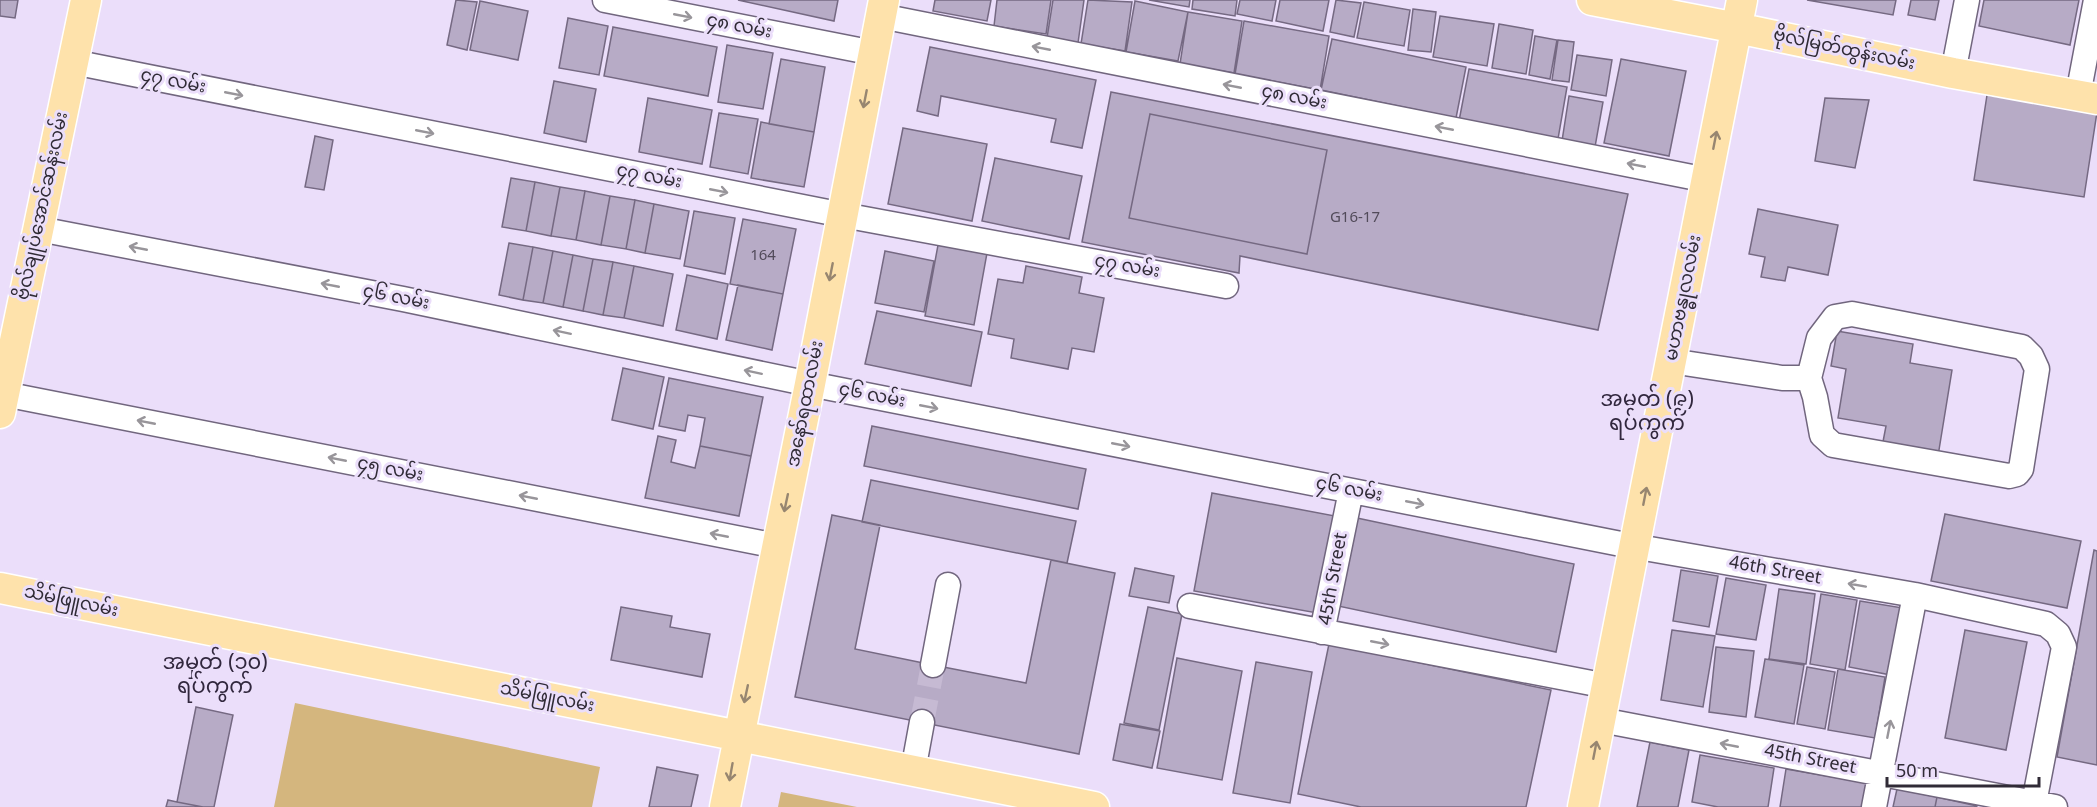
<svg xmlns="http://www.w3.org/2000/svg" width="2097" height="807" font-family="Georgia,'Noto Sans Myanmar',serif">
	<rect width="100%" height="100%" fill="#ebdefa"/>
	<path fill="#d4b67e" d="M295,703L600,767L592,807H274Z
		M781,792L857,807H778Z"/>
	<path fill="#b7abc6" stroke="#756982" stroke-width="1.5" d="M0,0H18L15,18L0,16Z
		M456,0L477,2L467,50L447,45Z
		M738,0H838L834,21Z
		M935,0H991L987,21L933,11Z
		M997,0H1051L1046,34L994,26Z
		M1053,0H1084L1078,43L1047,38Z
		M1088,0L1132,2L1125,51L1081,44Z
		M1149,0H1190L1189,7Z
		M1193,0H1237L1235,16L1192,9Z
		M1240,0H1276L1272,21L1237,14Z
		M1280,0H1329L1323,31L1276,21Z
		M1336,0L1361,3L1354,37L1330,32Z
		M1807,0H1896L1893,15Z
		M1911,0H1939L1935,20L1908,15Z
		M1984,0H2079L2070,45L1979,26Z
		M480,1L528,11L518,60L470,50Z
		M1135,1L1188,12L1178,61L1126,52Z
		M1364,2L1410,10L1404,46L1357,38Z
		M1413,9L1436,12L1431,52L1408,50Z
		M1188,12L1242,21L1234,73L1180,64Z
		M1440,16L1494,24L1487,66L1433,57Z
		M568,18L608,26L599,75L559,68Z
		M1244,21L1329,36L1320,90L1235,74Z
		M1499,24L1533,30L1526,74L1492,68Z
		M613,27L717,47L708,96L604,76Z
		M1535,36L1557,40L1550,79L1529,75Z
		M1332,39L1466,67L1456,118L1321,90Z
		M1558,40L1574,42L1569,82L1552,80Z
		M727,45L773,53L763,109L718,102Z
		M930,47L1096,80L1082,148L1051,142L1056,119L941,96L938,116L917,111Z
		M1577,55L1612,60L1606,96L1571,90Z
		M781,59L825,67L814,132L769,124Z
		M1621,59L1686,71L1669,156L1604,143Z
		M1469,69L1567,87L1558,139L1459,121Z
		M554,81L596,89L586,142L544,133Z
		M1111,92L1628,194L1598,330L1240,256L1239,273L1082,242Z
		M1987,95L2097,112L2084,197L1974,180Z
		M1569,96L1603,102L1595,147L1562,141Z
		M648,98L712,110L702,164L639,152Z
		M1825,98L1869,100L1855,168L1815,161Z
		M719,113L758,119L748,174L710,167Z
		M1150,114L1327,150L1307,254L1129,218Z
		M761,122L814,132L804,187L751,178Z
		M903,128L987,144L972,221L888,204Z
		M315,136L333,140L324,190L305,187Z
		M995,158L1082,176L1069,239L982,221Z
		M511,178L535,182L526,231L502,227Z
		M535,182L560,187L551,236L526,231Z
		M560,187L585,191L576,240L551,236Z
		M585,191L610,196L601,245L576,240Z
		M610,196L635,200L626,249L601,245Z
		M635,200L654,204L645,253L626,249Z
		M654,204L689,211L680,259L645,253Z
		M1758,209L1838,225L1828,275L1788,267L1785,281L1761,277L1765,257L1749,254Z
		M694,211L735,218L725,274L684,266Z
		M743,219L796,229L783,294L730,284Z
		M509,243L533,247L523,300L499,295Z
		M938,245L987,253L974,325L925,316Z
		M533,247L553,251L543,303L523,300Z
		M553,251L573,255L563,307L543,303Z
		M885,251L934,261L924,312L875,303Z
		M573,255L593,259L583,311L563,307Z
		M593,259L613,262L603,315L583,311Z
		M613,262L634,266L624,318L603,315Z
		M634,266L673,274L663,326L624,318Z
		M1026,266L1082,277L1079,293L1104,298L1094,352L1072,348L1068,369L1011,358L1014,339L988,334L998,279L1023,283Z
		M687,275L728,284L717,339L676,330Z
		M738,285L783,294L772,350L726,340Z
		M877,311L982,332L971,386L865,364Z
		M1837,331L1913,344L1910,363L1952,370L1938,456L1882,447L1886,426L1838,418L1846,369L1831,366Z
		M623,368L664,377L653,429L612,420Z
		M669,378L763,397L751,456L700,446L705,418L688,415L685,431L659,426Z
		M872,426L1086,469L1078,509L864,466Z
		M658,436L676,440L671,462L695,468L700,446L751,456L739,516L645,498Z
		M871,480L1076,521L1067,563L862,522Z
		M1212,493L1335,516L1317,613L1194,591Z
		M1945,514L2081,541L2067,608L1931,581Z
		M832,515L880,525L855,649L933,665L1026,683L1051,560L1115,573L1079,754L795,697Z
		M1357,518L1574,564L1556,652L1338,606Z
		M2094,550L2097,551V765L2057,757Z
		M1135,568L1174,576L1169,603L1129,596Z
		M1681,570L1718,576L1709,627L1673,621Z
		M1726,578L1766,585L1756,640L1716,634Z
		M1779,589L1815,594L1806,664L1769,659Z
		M1821,594L1857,600L1845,670L1810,664Z
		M1860,601L1903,608L1891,675L1849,667Z
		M621,607L672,616L670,627L710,634L702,677L611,660Z
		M1148,607L1182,614L1159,730L1124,723Z
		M1672,630L1715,636L1703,707L1661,700Z
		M1965,630L2027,642L2006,750L1945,738Z
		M1329,644L1551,690L1526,807H1361L1298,794Z
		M1716,647L1754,651L1746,717L1709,712Z
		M1177,658L1242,671L1222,780L1157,768Z
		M1765,659L1804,665L1794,724L1755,717Z
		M1256,662L1312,672L1290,803L1233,793Z
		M1807,667L1835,672L1825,729L1797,724Z
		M1838,669L1885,677L1875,738L1828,730Z
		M196,707L233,715L214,807H203L177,802Z
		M1120,724L1160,731L1152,768L1113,760Z
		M1650,742L1689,750L1678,807H1637Z
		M1700,755L1774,768L1768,807H1718L1692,802Z
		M657,767L698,775L691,807H649Z
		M1786,769L1868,783L1864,807H1780Z
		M1897,789L1937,797L1935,807H1893Z
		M1937,797L1977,806L1976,807H1935Z
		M168,800L177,802L203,807H166Z"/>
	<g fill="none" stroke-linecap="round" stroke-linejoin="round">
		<path stroke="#c6bad3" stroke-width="24" stroke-dasharray="24 12" stroke-linecap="butt" d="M922,722L933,665"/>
		<g stroke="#71667e" stroke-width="27">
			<path id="minor" d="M605,0L874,53
				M881,16L1707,180
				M73,62L843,215L1226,286
				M1953,73L1967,0
				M2078,95L2096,0
				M39,229L403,299L810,384L1621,544L1915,595L2046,624L2058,634L2064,647L2034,803
				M1671,361L1782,378H1809L1819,338L1835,317L1852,314L2022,347L2031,356L2037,369L2021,469L2017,474L2009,476L1833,445L1822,435L1815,397L1809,378
				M4,394L777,546
				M1190,606L1607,686
				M1322,632L1351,491
				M933,665L948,585
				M1601,720L2055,807
				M913,771L922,722
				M1874,807L1915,595"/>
		</g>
		<g stroke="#fff" stroke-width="33">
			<path id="major" d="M1592,0L1737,28L1953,73L2097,99
				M0,413L86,0
				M0,588L1094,807
				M725,807L810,384L884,0
				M1583,807L1742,0"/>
		</g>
		<use href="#minor" stroke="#fff" stroke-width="24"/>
		<use href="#major" stroke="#fee2ab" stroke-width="30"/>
	</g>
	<defs><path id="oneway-shaft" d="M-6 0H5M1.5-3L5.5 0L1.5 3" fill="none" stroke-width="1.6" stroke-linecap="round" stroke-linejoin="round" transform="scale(1.5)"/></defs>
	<g stroke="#98959a">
		<use href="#oneway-shaft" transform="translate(683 16) rotate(11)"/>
		<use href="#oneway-shaft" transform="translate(1041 48) rotate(-169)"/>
		<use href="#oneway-shaft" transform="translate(1232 86) rotate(-169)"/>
		<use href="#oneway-shaft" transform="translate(234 94) rotate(11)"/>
		<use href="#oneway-shaft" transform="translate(1444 128) rotate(-169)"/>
		<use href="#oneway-shaft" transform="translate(425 132) rotate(11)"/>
		<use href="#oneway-shaft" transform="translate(1636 165) rotate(-169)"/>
		<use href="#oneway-shaft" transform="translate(719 191) rotate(11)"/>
		<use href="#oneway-shaft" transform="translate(138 248) rotate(-169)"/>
		<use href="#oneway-shaft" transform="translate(330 285) rotate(-169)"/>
		<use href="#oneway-shaft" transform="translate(562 332) rotate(-168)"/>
		<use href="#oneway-shaft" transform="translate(753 372) rotate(-168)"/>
		<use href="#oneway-shaft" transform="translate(929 407) rotate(11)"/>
		<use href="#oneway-shaft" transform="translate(146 422) rotate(-169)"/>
		<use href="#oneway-shaft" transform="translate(1121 445) rotate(11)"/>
		<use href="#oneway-shaft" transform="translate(337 459) rotate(-169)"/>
		<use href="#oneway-shaft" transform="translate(528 497) rotate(-169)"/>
		<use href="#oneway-shaft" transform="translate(1415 503) rotate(11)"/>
		<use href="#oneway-shaft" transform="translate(719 535) rotate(-169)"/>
		<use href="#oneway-shaft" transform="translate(1857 585) rotate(-170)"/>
		<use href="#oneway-shaft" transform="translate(1380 643) rotate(11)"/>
		<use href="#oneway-shaft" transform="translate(1889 729) rotate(-79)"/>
		<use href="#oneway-shaft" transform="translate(1729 745) rotate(-169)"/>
	</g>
	<g stroke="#978670">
		<use href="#oneway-shaft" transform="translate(865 99) rotate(101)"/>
		<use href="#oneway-shaft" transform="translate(1715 140) rotate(-79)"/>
		<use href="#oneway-shaft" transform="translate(831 272) rotate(101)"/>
		<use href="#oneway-shaft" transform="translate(1645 496) rotate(-79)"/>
		<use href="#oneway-shaft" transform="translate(786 503) rotate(102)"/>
		<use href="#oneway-shaft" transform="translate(746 694) rotate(102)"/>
		<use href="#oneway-shaft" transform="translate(1595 750) rotate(-79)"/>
		<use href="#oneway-shaft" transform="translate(731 772) rotate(100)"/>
	</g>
	<g text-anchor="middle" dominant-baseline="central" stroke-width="6" stroke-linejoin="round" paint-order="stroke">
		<g font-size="15" fill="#524b5a">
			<text x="1355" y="218">G16-17</text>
			<text x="763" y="256">164</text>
		</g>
		<g font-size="18" fill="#302b36" stroke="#ebdefa">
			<text transform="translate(739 27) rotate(11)">၄၈ လမ်း</text>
			<text transform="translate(1844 50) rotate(12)">ဗိုလ်မြတ်ထွန်းလမ်း</text>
			<text transform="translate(173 82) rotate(11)">၄၇ လမ်း</text>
			<text transform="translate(1294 98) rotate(11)">၄၈ လမ်း</text>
			<text transform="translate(649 177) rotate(11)">၄၇ လမ်း</text>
			<text transform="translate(43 206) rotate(-78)">ဗိုလ်ချုပ်အောင်ဆန်းလမ်း</text>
			<text transform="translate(1127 267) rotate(10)">၄၇ လမ်း</text>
			<text transform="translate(396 298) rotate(11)">၄၆ လမ်း</text>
			<text transform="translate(1684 298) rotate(-79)">မဟာဗန္ဓုလလမ်း</text>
			<text transform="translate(872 396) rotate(11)">၄၆ လမ်း</text>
			<text transform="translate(806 404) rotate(-79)">အနော်ရထာလမ်း</text>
			<text transform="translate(390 470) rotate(11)">၄၅ လမ်း</text>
			<text transform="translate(1349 490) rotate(11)">၄၆ လမ်း</text>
			<text transform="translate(1775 571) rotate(10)">46th Street</text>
			<text transform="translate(1334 579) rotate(-80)">45th Street</text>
			<text transform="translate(71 602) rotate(12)">သိမ်ဖြူလမ်း</text>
			<text transform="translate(547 698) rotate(11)">သိမ်ဖြူလမ်း</text>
			<text transform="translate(1810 760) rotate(11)">45th Street</text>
		</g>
		<g font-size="21" fill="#31273d" stroke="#ebdefa">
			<text x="1647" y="401">အမှတ် (၉)<tspan x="1647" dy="24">ရပ်ကွက်</tspan></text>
			<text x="215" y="664">အမှတ် (၁၀)<tspan x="215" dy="24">ရပ်ကွက်</tspan></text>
		</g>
	</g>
	<path d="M1887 777v9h152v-9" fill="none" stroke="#302b36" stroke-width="3"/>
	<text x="1896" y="777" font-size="18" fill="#302b36" stroke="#ebdefa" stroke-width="4.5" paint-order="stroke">50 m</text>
</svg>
